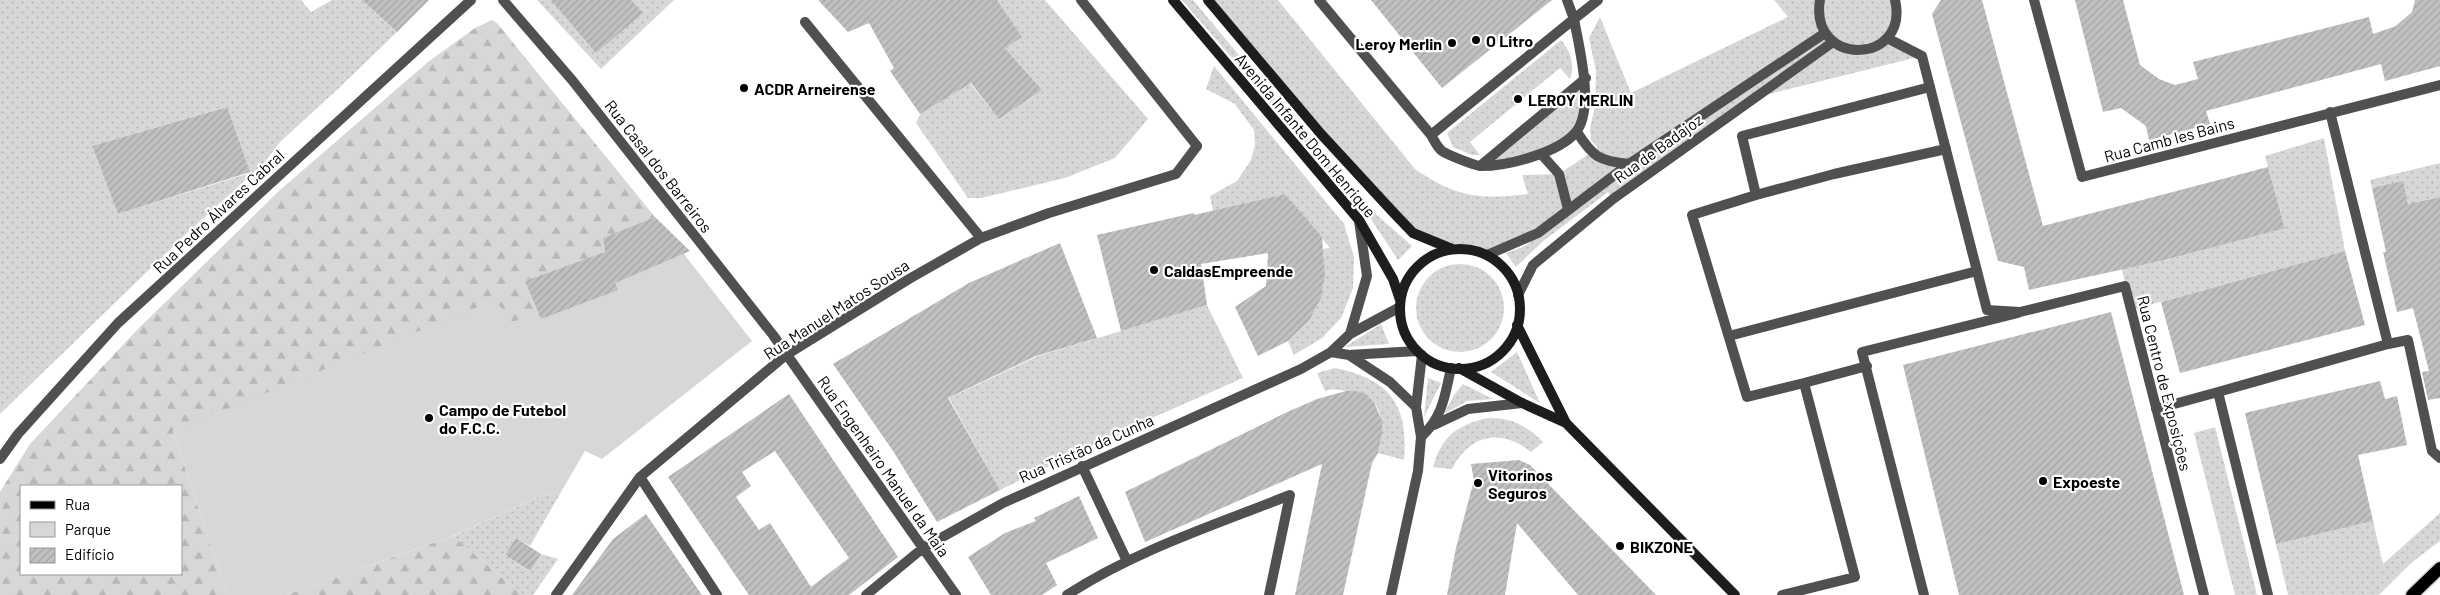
<svg xmlns="http://www.w3.org/2000/svg" width="2440" height="595" font-family="Barlow,sans-serif">
	<defs>
		<pattern id="grass-dots" width="8" height="8" patternUnits="userSpaceOnUse" patternTransform="scale(1.25)"><rect width="8" height="8" fill="#d7d7d7"/><path d="M2 2h.1M6 6h.1" fill="none" stroke="#b7b7b7" stroke-width="1.8" stroke-linecap="round"/></pattern>
		<pattern id="forest-firs" width="22" height="20" patternUnits="userSpaceOnUse" patternTransform="scale(1.25)"><rect width="22" height="20" fill="#d7d7d7"/><path d="M5 1l3.5 6h-7zM16 11l3.5 6h-7z" fill="#b7b7b7"/></pattern>
		<pattern id="building-hatch" width="6" height="6" patternUnits="userSpaceOnUse" patternTransform="scale(1.25)"><rect width="6" height="6" fill="#c0c0c0"/><path d="M-1 1l2-2M0 6l6-6M5 7l2-2" fill="none" stroke="#a3a3a3"/></pattern>
	</defs>
	<rect width="100%" height="100%" fill="#fff"/>
	<path fill="url(#grass-dots)" fill-rule="evenodd" d="M0,0H301L311,12L332,0H362L397,32L339,88L280,142L264,163L186,234L0,414ZM226,107L250,173L118,214L92,146Z
		M537,0H674L601,69Z
		M997,0H1045L1148,119L1115,158L1065,178L981,198H968L916,123L920,114L970,83L999,119L1042,90L1005,48L1021,36Z
		M1182,0H1193L1313,144L1378,216L1412,246L1398,260L1371,219Z
		M1208,0H1278L1415,169C1456,197 1479,200 1528,194L1522,175L1559,174L1598,148L1591,140L1590,128L1595,106L1596,71L1589,38L1600,17L1631,93L1788,17L1774,0H1819L1820,23L1847,49L1887,38L1922,56L1753,98L1613,199L1608,192L1542,242L1516,267L1506,253C1518,249 1532,245 1538,233L1487,255L1475,251L1452,249L1413,233Z
		M1825,0H1891C1891,6 1894,14 1893,19C1886,52 1835,55 1825,23C1823,16 1825,7 1825,0Z
		M1561,40C1571,51 1575,66 1570,79L1560,68L1470,142L1480,155H1472L1453,147L1447,133Z
		M1214,66L1344,224L1354,257L1353,288L1341,318L1322,338L1294,355L1288,341C1321,309 1327,295 1323,249L1330,248L1285,194L1213,211L1210,196L1237,181L1251,160L1255,145L1254,130L1235,104L1206,89Z
		M1586,78L1577,132L1555,149L1479,167Z
		M2324,138L2345,251L2131,310L2122,269L2166,260L2285,227L2265,156Z
		M2440,163V197L2408,204L2403,182L2372,188L2370,180Z
		M1416 308a44 44 0 1 1 88 0a44 44 0 1 1-88 0Z
		M1207,305L1243,378L1111,436L1000,490L949,398L1038,356Z
		M1381,324L1389,344L1345,347Z
		M1517,352L1540,403L1491,372Z
		M1335,368C1389,379 1409,404 1404,460L1378,453C1384,423 1385,393 1348,391C1338,390 1334,388 1325,391L1317,373Z
		M1428,378L1441,383L1424,417Z
		M1463,384L1493,399L1467,401L1444,414L1454,395Z
		M1488,418C1511,417 1527,426 1543,442L1531,452C1501,428 1470,434 1452,469L1433,467C1442,436 1457,425 1488,418Z
		M2215,427L2257,595H2235L2194,433Z
		M561,492L530,546L516,538L505,555L529,571L541,554L558,559L533,595H523L453,536L543,495Z
		M2440,513V541L2411,563L2379,595H2288L2276,544L2373,521L2383,564Z"/>
	<path fill="url(#forest-firs)" fill-rule="evenodd" d="M492,20L497,23L655,217L603,238L605,252L525,281L538,314L173,431L227,595H0V492L30,444L136,331L280,190L428,62L475,28ZM21,486H181V574H21Z
		M453,536L523,595H286Z"/>
	<path fill="#d7d7d7" d="M655,217L752,341L602,459L585,451L561,492L543,495L450,537L286,595H227L173,431L495,300L512,322L538,314L525,281L605,252L603,238Z"/>
	<path fill="url(#building-hatch)" fill-rule="evenodd" d="M362,0H429L397,32Z
		M551,0H631L643,13L596,53Z
		M818,0H997L1022,37L1005,48L1042,90L999,119L971,83L920,114L890,71L894,68L869,23L848,32Z
		M1371,0H1552L1442,88Z
		M1941,0H1982L2043,226L2268,167L2285,228L2165,260L2029,290L2024,267L1998,261L1932,14Z
		M2075,0H2123L2140,65L2159,79L2175,85L2198,79L2193,62L2369,17L2373,34L2396,26L2412,12L2415,0H2440V66L2385,81L2381,64L2206,111L2210,124L2149,140L2146,126L2121,108L2103,112Z
		M227,107L250,172L118,214L92,146Z
		M2403,181L2408,204L2440,197V398L2428,400L2422,372L2429,371L2413,308L2397,312L2383,252H2386L2372,188Z
		M1285,194L1322,237L1325,275L1321,298L1310,319L1288,341L1258,356L1235,307L1266,286L1268,253L1201,264L1207,305L1121,331L1097,235L1194,213V215Z
		M655,217L690,251L615,283L618,290L541,319L525,281L605,252L603,238Z
		M1060,243L1097,338L1036,356L948,398L1000,490L937,522L893,451L833,364L969,283Z
		M2345,251L2365,325L2180,373L2161,302Z
		M2111,312L2184,595H1959L1903,365Z
		M2380,381L2385,399L2397,396L2407,445L2358,455L2373,521L2276,544L2245,413Z
		M1346,391H1355L1366,394L1374,402L1382,421V433L1378,453L1372,463L1343,595H1295L1322,464L1145,542L1125,492L1285,413L1317,399Z
		M789,394L898,557L849,595H749L668,477ZM775,451L849,558L811,587L770,523L759,530L736,497L751,486L742,472Z
		M1519,460L1530,465L1656,595H1578L1517,523L1505,595H1447L1456,548L1474,480L1471,464Z
		M1079,496L1098,538L1046,563L1057,585L1042,595H991L968,557L1005,533L1036,521L1034,518Z
		M646,514L702,595H572L613,539Z
		M516,538L541,554L530,571L505,555Z"/>
	<g fill="none" stroke-linecap="round" stroke-linejoin="round">
		<g stroke="#dbdbdb" stroke-width="15">
			<path id="primary" d="M2412,595L2440,568"/>
		</g>
		<path stroke="#505050" stroke-width="10" d="M1081,0L1197,146
			M1319,0L1431,135C1434,140 1437,147 1442,151C1446,154 1475,166 1481,166C1507,166 1559,153 1576,132C1595,108 1579,47 1574,19L1598,0
			M805,22L981,238
			M1577,132C1593,157 1599,161 1629,164
			M1431,135L1574,19L1567,0
			M1542,155L1559,174L1568,209
			M1480,166L1586,78
			M1756,195L1834,174L1946,149
			M1729,336L1977,271
			M1804,383L1867,366
			M1782,595L1855,577L1804,383L1747,397L1692,215L1756,195L1742,136L1930,87
			M1924,595L1862,352L2018,313"/>
		<path stroke="#505050" stroke-width="10" d="M503,0L572,80L773,335L956,595
			M1820,0C1809,68 1910,65 1895,0
			M2034,0L2082,177L2440,85
			M1887,38L1922,56L1987,310L2020,312L2125,286L2204,595
			M1487,255L1538,233L1629,164L1825,33
			M1518,295L1533,265L1613,199L1833,42
			M1350,334L1367,276L1359,221
			M2388,344L2408,340L2432,451L2440,458
			M1331,352L1349,355L1417,351
			M1349,355L1390,382L1416,407
			M2156,409L2218,392
			M1434,425L1468,409L1522,403
			M1421,437C1443,417 1445,395 1451,368
			M0,459L18,434L118,323L471,0
			M1082,466L1127,561
			M640,477L717,595
			M556,595L640,477L786,355L909,279L981,238L1049,213L1176,174L1197,146
			M866,595L923,548L1003,503L1301,369L1331,352L1350,334L1400,307
			M1067,595C1136,550 1215,525 1290,495L1269,595
			M1391,595L1418,471L1421,437L1416,407L1422,355
			M2268,595L2218,392L2388,344L2330,112"/>
		<path stroke="#1d1d1d" stroke-width="10" d="M1173,0L1359,220L1393,279L1400,300
			M1208,0L1321,134L1392,211L1413,233L1452,249
			M1400 309a60 60 0 1 1 120 0a60 60 0 1 1-120 0Z
			M1517,325L1566,423L1735,595
			M1459,368L1522,403L1566,423"/>
		<use href="#primary" stroke="#000" stroke-width="12"/>
	</g>
	<g fill="#000" stroke="#fff" stroke-width="2">
		<circle cx="1476" cy="40" r="5"/>
		<circle cx="1452" cy="43" r="5"/>
		<circle cx="744" cy="88" r="5"/>
		<circle cx="1518" cy="99" r="5"/>
		<circle cx="1154" cy="270" r="5"/>
		<circle cx="429" cy="418" r="5"/>
		<circle cx="2043" cy="481" r="5"/>
		<circle cx="1478" cy="483" r="5"/>
		<circle cx="1620" cy="546" r="5"/>
	</g>
	<g text-anchor="middle" dominant-baseline="central" stroke-width="4.5" stroke-linejoin="round" paint-order="stroke">
		<g font-size="16" font-weight="bold" fill="#000" stroke="#fff" text-anchor="start">
			<text x="1486" y="40">O Litro</text>
			<text x="1442" y="43" text-anchor="end">Leroy Merlin</text>
			<text x="754" y="88">ACDR Arneirense</text>
			<text x="1528" y="99">LEROY MERLIN</text>
			<text x="1164" y="270">CaldasEmpreende</text>
			<text x="439" y="409">Campo de Futebol<tspan x="439" dy="18">do F.C.C.</tspan></text>
			<text x="1488" y="474">Vitorinos<tspan x="1488" dy="18">Seguros</tspan></text>
			<text x="2053" y="481">Expoeste</text>
			<text x="1630" y="546">BIKZONE</text>
		</g>
		<g font-size="16" fill="#000" stroke="#fff">
			<text transform="translate(1306 135) rotate(50)">Avenida Infante Dom Henrique</text>
			<text transform="translate(2169 139) rotate(-15)">Rua Camb les Bains</text>
			<text transform="translate(1658 148) rotate(-36)">Rua de Badajoz</text>
			<text transform="translate(659 166) rotate(52)">Rua Casal dos Barreiros</text>
			<text transform="translate(218 211) rotate(-43)">Rua Pedro Álvares Cabral</text>
			<text transform="translate(836 309) rotate(-33)">Rua Manuel Matos Sousa</text>
			<text transform="translate(2165 383) rotate(76)">Rua Centro de Exposições</text>
			<text transform="translate(1086 448) rotate(-24)">Rua Tristão da Cunha</text>
			<text transform="translate(884 466) rotate(55)">Rua Engenheiro Manuel da Maia</text>
		</g>
	</g>
	<rect x="20" y="485" width="162" height="90" fill="#ffffff" stroke="#999999"/>
	<rect x="30" y="501" width="25" height="8" fill="#000000" stroke="#999999"/>
	<text x="65" y="510" font-size="15" fill="#000000">Rua</text>
	<rect x="30" y="522" width="25" height="15" fill="#d7d7d7" stroke="#999999"/>
	<text x="65" y="535" font-size="15" fill="#000000">Parque</text>
	<rect x="30" y="548" width="25" height="15" fill="url(#building-hatch)" stroke="#999999"/>
	<text x="65" y="560" font-size="15" fill="#000000">Edifício</text>
</svg>
